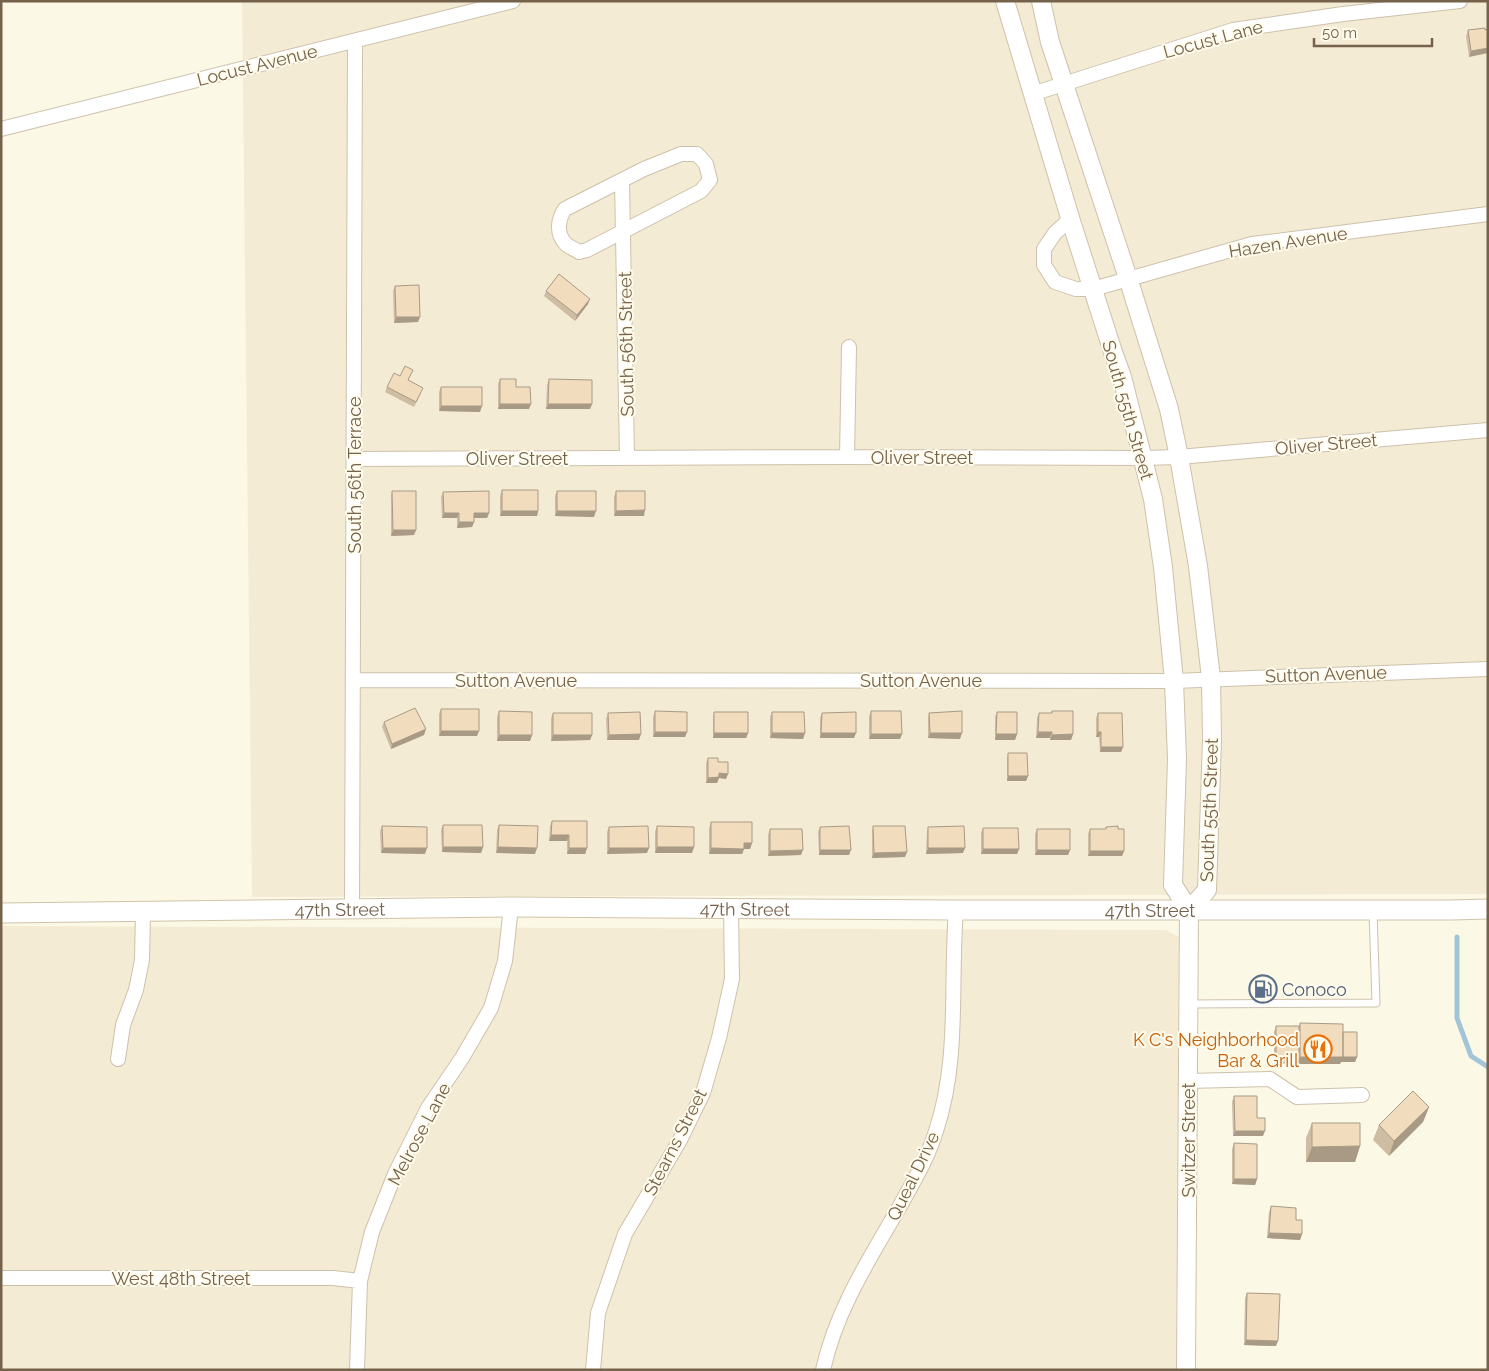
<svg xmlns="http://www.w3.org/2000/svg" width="1489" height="1371" font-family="Raleway,sans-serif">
	<rect width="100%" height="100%" fill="#fcf8e6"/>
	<path fill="#f4ebd4" d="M242,1H1488V894L252,897Z
		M1,926L1166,930L1179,937L1176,1370H1Z"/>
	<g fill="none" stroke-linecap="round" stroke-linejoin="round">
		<path stroke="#a1c4d8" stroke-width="5" d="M1457,937V1018L1471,1056L1488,1067"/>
		<g stroke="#cec1ac" stroke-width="9">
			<path id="service" d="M1189,1004L1376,1003L1373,911"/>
		</g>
		<g stroke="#cec1ac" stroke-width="16">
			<path id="minor" d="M1032,94L1233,30L1343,14L1460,1
				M1,129L513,1
				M681,154H697L706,164L710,180L701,191L587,250L579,252C575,249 568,247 565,243C556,233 558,219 565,209L644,169Z
				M622,180L627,458
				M1071,221L1066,223L1055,233L1044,249V265L1055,282L1076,289H1093L1252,244L1488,214
				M847,457L849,347
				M354,459L847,457L1144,458L1179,457L1488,430
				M354,680L1174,681L1488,669
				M352,909L355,41
				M118,1059L123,1025L136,990L142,960L143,913
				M1188,1081L1270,1079L1297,1097L1362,1095
				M1,1278H333L360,1281
				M357,1370L360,1281L372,1232L395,1174L428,1108L462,1058L491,1008L505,961L511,907
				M593,1370L598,1313L625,1234L680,1140L703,1093L719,1038L732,979L731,908
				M823,1370C836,1310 870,1258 900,1206C913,1182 928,1158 936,1131C960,1059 950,984 956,910"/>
		</g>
		<g stroke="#cec1ac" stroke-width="20">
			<path id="tertiary" d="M1005,1L1071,221L1113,352L1122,377L1153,499L1163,567L1174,681L1177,759L1173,885L1189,910
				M1041,1L1050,42L1128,278L1169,409L1179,457L1198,566L1211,678L1212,740L1207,890L1189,910
				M1186,1370L1189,910"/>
		</g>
		<g stroke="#d1c3a9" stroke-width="21">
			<g id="secondary">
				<path id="s1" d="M1,913L511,907L956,910H1451L1488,909"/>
			</g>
		</g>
		<use href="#service" stroke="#fff" stroke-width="7"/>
		<use href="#minor" stroke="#fff" stroke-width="14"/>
		<use href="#tertiary" stroke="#fff" stroke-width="18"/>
		<use href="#secondary" stroke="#fff" stroke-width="19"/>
	</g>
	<path fill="#cfbda3" d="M1485,28L1469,57L1466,36L1468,30Z
		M395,286L418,322L394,323L393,291Z
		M546,291L588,304L575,321L544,296Z
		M413,370L408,380L421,393L414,407L385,392L387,387L400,376Z
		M500,379L529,409H498V384Z
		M549,379L592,404L590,409H546L547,385Z
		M441,387L480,412L439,411V392Z
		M502,490L538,511L537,516H500V496Z
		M392,491L416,530L414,535L391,536V496Z
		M557,491L594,517L555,516V496Z
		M616,491L644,516H614V497Z
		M443,492L489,513L487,518H474V522L472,527L457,528V518H442L441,497Z
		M441,709L477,736H439V714Z
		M499,711L532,735L530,741H497V717Z
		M655,711L687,732L685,737H653V717Z
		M871,711L902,734L900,739H869V716Z
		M1052,711L1073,734L1071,740H1050V738H1036L1037,718L1039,713H1051Z
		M714,712L748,733L746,738H713V717Z
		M772,712L805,733L803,739L770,738V717Z
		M997,712L1017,734L1015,740H995V717Z
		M553,713L592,735L590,740L551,741V718Z
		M608,713L639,740H607L606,719Z
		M822,713L854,738H820V718Z
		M929,713L960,739L928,738V718Z
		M1098,713L1123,747L1121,752H1100L1099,737H1096V718Z
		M384,722L424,735L391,749L382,727Z
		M1008,753L1028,776L1026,781H1007V758Z
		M708,758L718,762L726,779L719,778L717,783H706V763Z
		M552,821L587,848L585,854H567V841H549L550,826Z
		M711,822L752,843L750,849H744L742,854H709V828Z
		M443,825L483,847L481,853L442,852L441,830Z
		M499,825L535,854L496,853L497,830Z
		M382,826L425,854L381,853L380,831Z
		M657,826L692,853H655V832Z
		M873,826L905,857L872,858V831Z
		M609,827L647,853L607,854V832Z
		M820,827L849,855H819L818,832Z
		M928,827L963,853L926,854L927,832Z
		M1106,827L1118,829L1124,851L1122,856H1088V834L1090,829H1105Z
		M983,828L1019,849L1017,854H981V833Z
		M770,829L801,855L768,856V835Z
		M1037,829L1070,850L1068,855H1035V834Z
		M1300,1023L1343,1032L1357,1057L1355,1062H1341L1340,1064H1274V1032L1276,1026H1299Z
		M1234,1096L1257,1118L1263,1136H1233L1232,1102Z
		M1429,1107L1423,1122L1389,1156L1373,1140L1379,1125Z
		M1312,1123L1360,1146L1355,1162H1306V1138Z
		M1234,1143L1257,1179L1255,1185L1232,1184V1149Z
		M1271,1206L1302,1234L1300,1240L1267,1238L1269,1212Z
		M1247,1293L1276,1346L1244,1345L1245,1298Z"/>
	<path fill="#a99a85" d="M1488,48V53L1469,57L1471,51Z
		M590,299L588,304L575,321L577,315Z
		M396,317H420L418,322L394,323Z
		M500,404H531L529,409H498Z
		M548,404H592L590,409H546Z
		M441,406H482L480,412L439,411Z
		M645,510L644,516H614L616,511Z
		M502,511H538L537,516H500Z
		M557,511H596L594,517L555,516Z
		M444,513H459L457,518H442Z
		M474,513H489L487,518H472Z
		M459,522H474L472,527L457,528Z
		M393,530H416L414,535L391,536Z
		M426,729L424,735L391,749L392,744Z
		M441,731H479L477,736H439Z
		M655,732H687L685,737H653Z
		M1038,732H1052L1050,738H1036Z
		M1098,732H1101L1099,737H1096Z
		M714,733H748L746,738H713Z
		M772,733H805L803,739L770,738Z
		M821,733H856L854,738H820Z
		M930,733H962L960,739L928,738Z
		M641,734L639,740H607L609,735Z
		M871,734H902L900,739H869Z
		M996,734H1017L1015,740H995Z
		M1073,734L1071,740H1050L1052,735Z
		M499,735H532L530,741H497Z
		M553,735H592L590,740L551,741Z
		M1101,747H1123L1121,752H1100Z
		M719,773L728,774L726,779L719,778L717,783H706L708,778Z
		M1008,776H1028L1026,781H1007Z
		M551,835H569L567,841H549Z
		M744,843H752L750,849H742Z
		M443,847H483L481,853L442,852Z
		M498,847L537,848L535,854L496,853Z
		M657,847H694L692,853H655Z
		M383,848H427L425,854L381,853Z
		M569,848H587L585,854H567Z
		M609,848H649L647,853L607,854Z
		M711,848L744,849L742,854H709Z
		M928,848H965L963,853L926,854Z
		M983,849H1019L1017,854H981Z
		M803,850L801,855L768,856L770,851Z
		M820,850H851L849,855H819Z
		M1037,850H1070L1068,855H1035Z
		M1090,851H1124L1122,856H1088Z
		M907,852L905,857L872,858L874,853Z
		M1300,1057H1357L1355,1062H1341L1340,1064H1274L1276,1058L1299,1059Z
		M1429,1107L1423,1122L1389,1156L1394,1141Z
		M1235,1131H1265L1263,1136H1233Z
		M1360,1146L1355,1162H1306L1312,1147Z
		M1234,1179H1257L1255,1185L1232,1184Z
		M1269,1233L1302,1234L1300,1240L1267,1238Z
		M1246,1340L1278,1341L1276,1346L1244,1345Z"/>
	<path fill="#f1dcbe" stroke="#a99a85" d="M1485,28V30L1488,29V48L1471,51L1468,30Z
		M559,274L590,299L577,315L546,291Z
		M419,285L420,317H396L395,286Z
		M405,366L413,370L408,380L423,388L416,402L387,387L394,373L400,376Z
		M500,379H516V387H530L531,404H500Z
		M549,379L592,380V404H548Z
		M441,387H482V406H441Z
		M502,490H538V511H502Z
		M392,491H416V530H393Z
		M489,491V513H474V522H459V513H444L443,492Z
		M557,491H596V511H557Z
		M616,491H645V510L616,511Z
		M415,708L426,729L392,744L384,722Z
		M441,709H479V731H441Z
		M499,711L532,712V735H499Z
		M655,711L687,712V732H655Z
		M871,711H901L902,734H871Z
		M962,711V733H930L929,713Z
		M1052,711H1073V734L1052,735V732H1038L1039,713H1052Z
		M640,712L641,734L609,735L608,713Z
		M714,712H748V733H714Z
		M772,712H804L805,733H772Z
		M856,712V733H821L822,713Z
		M997,712H1017V734H996Z
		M553,713H592V735H553Z
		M1098,713H1122L1123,747H1101V732H1098Z
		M1008,753H1027L1028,776H1008Z
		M708,758H718V762H728V774L719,773V777L708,778Z
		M552,821H587V848H569V835H551Z
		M711,822H752V843H744V849L711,848Z
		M443,825H482L483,847H443Z
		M499,825L538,826L537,848L498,847Z
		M382,826L427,827V848H383Z
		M648,826L649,848H609V827Z
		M657,826L694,827V847H657Z
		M849,826L851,850H820V827Z
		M873,826H905L907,852L874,853Z
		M964,826L965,848H928V827Z
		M1118,826V829H1124V851H1090V829H1106V827Z
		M983,828H1018L1019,849H983Z
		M770,829H802L803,850L770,851Z
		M1037,829H1070V850H1037Z
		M1300,1023L1343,1024V1057H1300Z
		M1276,1026H1299V1059L1276,1058Z
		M1343,1032H1357V1057H1343Z
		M1413,1091L1429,1107L1394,1141L1379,1125Z
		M1234,1096H1257V1118H1265V1131H1235Z
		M1312,1123H1360V1146L1312,1147Z
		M1234,1143L1257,1144V1179H1234Z
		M1271,1206L1296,1208V1220H1302V1234L1269,1233Z
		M1247,1293L1280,1294L1278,1341L1246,1340Z"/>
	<defs>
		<g id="fuel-ring" transform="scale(1.4375)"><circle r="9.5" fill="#fffbec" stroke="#5c6f8a" stroke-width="1.5"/><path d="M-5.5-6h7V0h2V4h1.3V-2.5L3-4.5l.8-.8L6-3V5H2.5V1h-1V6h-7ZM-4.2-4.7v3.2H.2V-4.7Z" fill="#5c6f8a"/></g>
		<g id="restaurant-ring" transform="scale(1.4375)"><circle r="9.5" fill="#fffbec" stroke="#e8710a" stroke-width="1.5"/><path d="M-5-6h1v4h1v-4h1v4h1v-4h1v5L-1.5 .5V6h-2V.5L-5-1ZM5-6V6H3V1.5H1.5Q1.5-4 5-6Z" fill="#e8710a"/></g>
	</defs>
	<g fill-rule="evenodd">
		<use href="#fuel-ring" x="1263" y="989"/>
		<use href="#restaurant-ring" x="1318" y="1049"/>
	</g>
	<g text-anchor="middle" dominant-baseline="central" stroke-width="4" stroke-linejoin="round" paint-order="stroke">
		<g font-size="18" fill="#75624b" stroke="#fffbec">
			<text transform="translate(1213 39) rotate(-15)">Locust Lane</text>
			<text transform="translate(257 65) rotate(-14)">Locust Avenue</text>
			<text transform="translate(1288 242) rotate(-9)">Hazen Avenue</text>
			<text transform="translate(626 344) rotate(-91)">South 56th Street</text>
			<text transform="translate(1128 410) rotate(74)">South 55th Street</text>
			<text transform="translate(1326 444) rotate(-5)">Oliver Street</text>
			<text x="922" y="457">Oliver Street</text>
			<text x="517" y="458">Oliver Street</text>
			<text transform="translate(354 475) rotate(-90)">South 56th Terrace</text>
			<text transform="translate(1326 674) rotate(-2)">Sutton Avenue</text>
			<text x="516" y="680">Sutton Avenue</text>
			<text x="921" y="680">Sutton Avenue</text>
			<text transform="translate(1209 810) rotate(-88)">South 55th Street</text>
			<text stroke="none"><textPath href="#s1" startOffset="744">47th Street</textPath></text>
			<text stroke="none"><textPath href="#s1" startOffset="339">47th Street</textPath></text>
			<text stroke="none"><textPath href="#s1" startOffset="1149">47th Street</textPath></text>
			<text transform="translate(419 1134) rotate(-62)">Melrose Lane</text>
			<text transform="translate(1188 1140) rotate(-90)">Switzer Street</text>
			<text transform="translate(675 1142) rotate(-63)">Stearns Street</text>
			<text transform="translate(913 1176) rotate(-64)">Queal Drive</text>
			<text x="181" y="1278">West 48th Street</text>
		</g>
		<g font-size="18" fill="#4e5e75" stroke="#fffbec" text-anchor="start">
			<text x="1282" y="989">Conoco</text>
		</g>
		<g font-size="18" fill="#c56008" stroke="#fffbec" text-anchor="end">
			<text x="1299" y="1039">K C's Neighborhood<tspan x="1299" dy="21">Bar &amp; Grill</tspan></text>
		</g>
	</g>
	<rect width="1489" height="1371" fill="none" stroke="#75624b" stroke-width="5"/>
	<path d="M1314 38v8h118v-8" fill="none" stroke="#75624b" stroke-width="2.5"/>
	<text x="1322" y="38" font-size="15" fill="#75624b" stroke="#fffbec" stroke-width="4" paint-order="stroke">50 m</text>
</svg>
